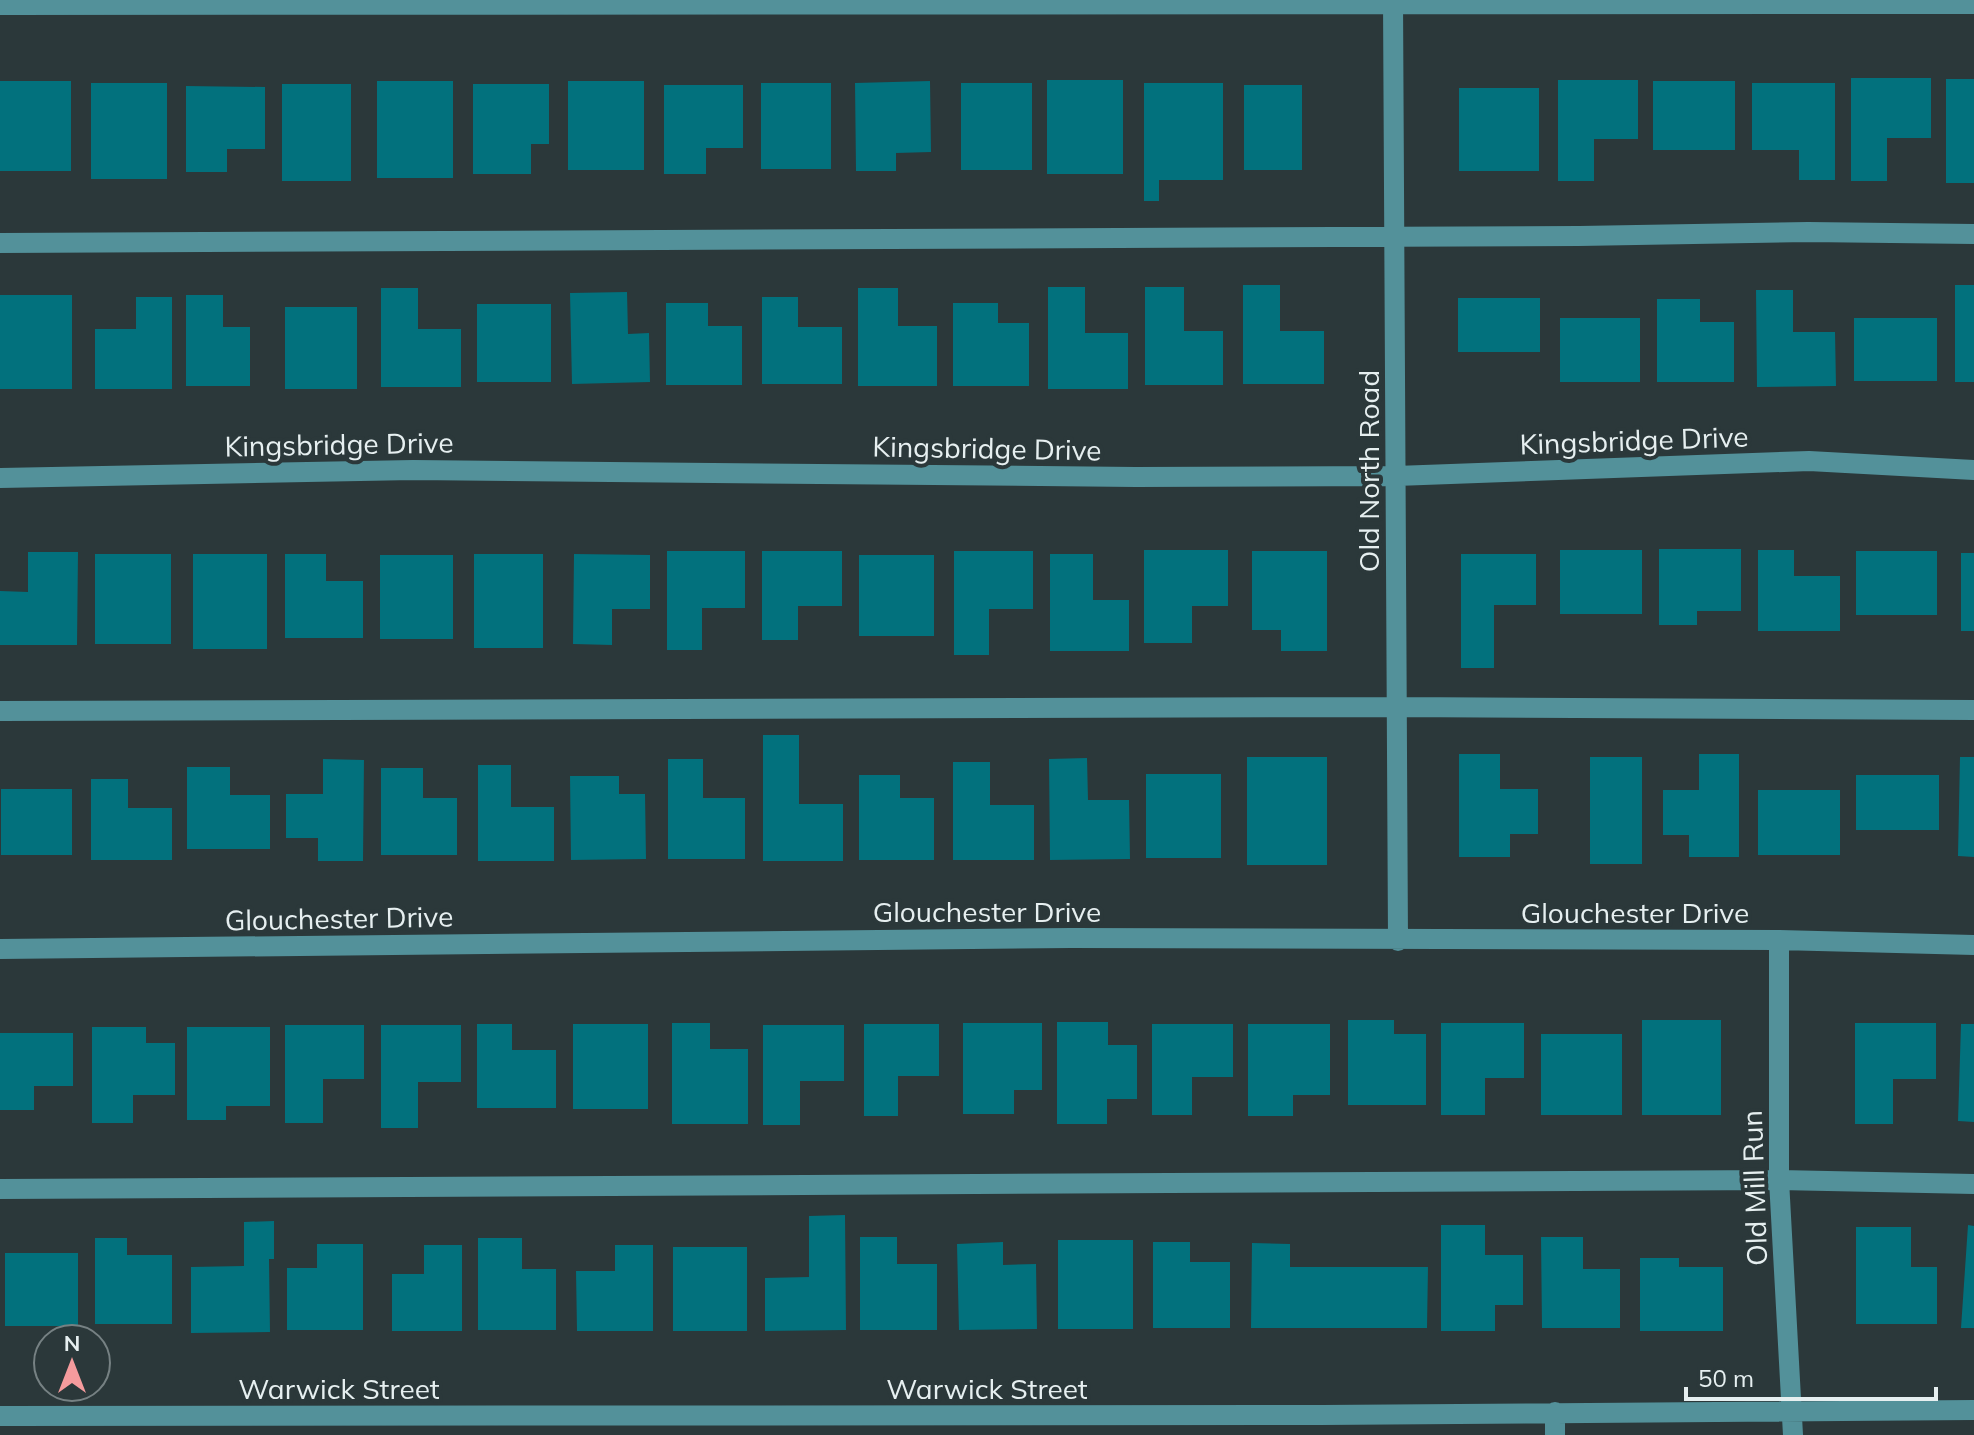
<svg xmlns="http://www.w3.org/2000/svg" width="1974" height="1435" font-family="Mulish,sans-serif">
	<rect width="100%" height="100%" fill="#2b383a"/>
	<path fill="#02717d" d="M1851,78H1931V138H1887V181H1851Z
		M1946,79H1974V183H1946Z
		M1047,80H1123V174H1047Z
		M1558,80H1638V139H1594V181H1558Z
		M0,81H71V171H0Z
		M377,81H453V178H377Z
		M568,81H644V170H568Z
		M930,81L931,152L896,153V171H856L855,83Z
		M1653,81H1735V150H1653Z
		M91,83H167V179H91Z
		M761,83H831V169H761Z
		M961,83H1032V170H961Z
		M1144,83H1223V180H1159V201H1144Z
		M1752,83H1835V180H1799V150H1752Z
		M282,84H351V181H282Z
		M473,84H549V144H531V174H473Z
		M664,85H743V148H706V174H664Z
		M1244,85H1302V170H1244Z
		M186,86L265,87V149H227V172H186Z
		M1459,88H1539V171H1459Z
		M1243,285H1280V331H1324V384H1243Z
		M1955,285H1974V382H1955Z
		M1048,287H1085V333H1128V389H1048Z
		M1145,287H1184V331H1223V385H1145Z
		M381,288H418V329H461V387H381Z
		M858,288H898V326H937V386H858Z
		M1756,290H1793V332H1835L1836,386L1757,387Z
		M627,292L628,334L649,333L650,382L572,384L570,293Z
		M0,295H72V389H0Z
		M186,295H223V327H250V386H186Z
		M136,297H172V389H95V329H136Z
		M762,297H798V327H842V384H762Z
		M1458,298H1540V352H1458Z
		M1657,299H1700V322H1734V382H1657Z
		M666,303H708V326H742V385H666Z
		M953,303H998V323H1029V386H953Z
		M477,304H551V382H477Z
		M285,307H357V389H285Z
		M1560,318H1640V382H1560Z
		M1854,318H1937V381H1854Z
		M1659,549H1741V611H1697V625H1659Z
		M1144,550H1228V606H1192V643H1144Z
		M1560,550H1642V614H1560Z
		M1758,550H1794V576H1840V631H1758Z
		M667,551H745V608H702V650H667Z
		M762,551H842V606H798V640H762Z
		M954,551H1033V609H989V655H954Z
		M1252,551H1327V651H1281V630H1252Z
		M1856,551H1937V615H1856Z
		M28,552H78L77,645H0V591L28,592Z
		M1961,553H1974V631H1961Z
		M95,554H171V644H95Z
		M193,554H267V649H193Z
		M285,554H326V581H363V638H285Z
		M474,554H543V648H474Z
		M574,554L650,555V609H612V645L573,644Z
		M1050,554H1093V600H1129V651H1050Z
		M1461,554H1536V605H1494V668H1461Z
		M380,555H453V639H380Z
		M859,555H934V636H859Z
		M763,735H799V804H843V861H763Z
		M1459,754H1500V789H1538V834H1510V857H1459Z
		M1699,754H1739V857H1689V835H1663V790H1699Z
		M1247,757H1327V865H1247Z
		M1590,757H1642V864H1590Z
		M1960,757H1974V857L1958,856Z
		M1087,758L1088,800H1129L1130,859L1050,860L1049,759Z
		M323,759L364,760L363,861H318V838H286V794H323Z
		M668,759H703V798H745V859H668Z
		M953,762H990V805H1034V860H953Z
		M478,765H511V807H554V861H478Z
		M187,767H230V795H270V849H187Z
		M381,768H423V798H457V855H381Z
		M1146,774H1221V858H1146Z
		M859,775H900V798H934V860H859Z
		M1856,775H1939V830H1856Z
		M570,776H619V794H645L646,859L571,860Z
		M91,779H128V808H172V860H91Z
		M1,789H72V855H1Z
		M1758,790H1840V855H1758Z
		M1348,1020H1394V1034H1426V1105H1348Z
		M1642,1020H1721V1115H1642Z
		M1057,1022H1108V1045H1137V1099H1107V1124H1057Z
		M672,1023H710V1049H748V1124H672Z
		M963,1023H1042V1090H1014V1114H963Z
		M1441,1023H1524V1078H1485V1115H1441Z
		M1855,1023H1936V1079H1893V1124H1855Z
		M477,1024H512V1050H556V1108H477Z
		M573,1024H648V1109H573Z
		M864,1024H939V1076H898V1116H864Z
		M1152,1024H1233V1077H1192V1115H1152Z
		M1248,1024H1330V1095H1293V1116H1248Z
		M1961,1024H1974V1122L1958,1121Z
		M285,1025H364V1079H323V1123H285Z
		M381,1025H461V1082H418V1128H381Z
		M763,1025H844V1081H800V1125H763Z
		M92,1027H146V1043H175V1095H133V1123H92Z
		M187,1027H270V1106H226V1120H187Z
		M0,1033H73V1086H34V1110H0Z
		M1541,1034H1622V1115H1541Z
		M845,1215L846,1330L765,1331V1278L809,1277V1216Z
		M274,1221V1259H269L270,1332L191,1333V1267L244,1266V1222Z
		M1441,1225H1485V1255H1523V1305H1495V1331H1441Z
		M1968,1225L1974,1226V1328H1961Z
		M1856,1227H1911V1267H1937V1324H1856Z
		M860,1237H897V1264H937V1330H860Z
		M1541,1237H1583V1269H1620V1328H1542Z
		M95,1238H127V1255H172V1324H95Z
		M478,1238H522V1269H556V1330H478Z
		M1058,1240H1133V1329H1058Z
		M1003,1242V1265L1036,1264L1037,1329L959,1330L957,1244Z
		M1153,1242H1190V1262H1230V1328H1153Z
		M1252,1243L1290,1244V1267H1428L1427,1328H1251Z
		M317,1244H363V1330H287V1268H317Z
		M424,1245H462V1331H392V1274H424Z
		M615,1245H653V1331H577L576,1271H615Z
		M673,1247H747V1331H673Z
		M5,1253H78V1326H5Z
		M1640,1258H1679V1267H1723V1331H1640Z"/>
	<g fill="none" stroke-linecap="round" stroke-linejoin="round">
		<path stroke="#53919a" stroke-width="20" d="M1393,0L1398,941
			M0,5L1974,4
			M0,243L1579,236L1808,232L1974,234
			M0,478L413,470L1136,477L1396,476L1809,461L1974,470
			M0,711L1397,707L1974,710
			M1779,940V1180L1793,1435
			M0,949L1071,938L1779,940L1974,945
			M0,1189L1779,1180L1974,1184
			M1555,1412V1435
			M0,1416L1322,1415L1974,1410"/>
	</g>
	<g text-anchor="middle" dominant-baseline="central" stroke-width="8" stroke-linejoin="round" paint-order="stroke">
		<g font-size="28" fill="#e6eff0" stroke="#2b383a">
			<text transform="translate(1634 440) rotate(-2)">Kingsbridge Drive</text>
			<text transform="translate(339 444) rotate(-1)">Kingsbridge Drive</text>
			<text transform="translate(987 448) rotate(1)">Kingsbridge Drive</text>
			<text transform="translate(1368 471) rotate(-90)">Old North Road</text>
			<text x="987" y="911">Glouchester Drive</text>
			<text x="1635" y="912">Glouchester Drive</text>
			<text transform="translate(339 918) rotate(-1)">Glouchester Drive</text>
			<text transform="translate(1754 1188) rotate(-92)">Old Mill Run</text>
			<text x="339" y="1388">Warwick Street</text>
			<text x="987" y="1388">Warwick Street</text>
		</g>
	</g>
	<g transform="translate(72 1363)"><circle r="38" fill="#2b383a" stroke="#768183" stroke-width="2"/>
	<path d="M0-6L14 30L0 20L-14 30Z" fill="#f59b9d"/>
	<text y="-12" font-size="22" font-weight="bold" text-anchor="middle" fill="#e6eff0">N</text>
	</g>
	<path d="M1686 1387v12h250v-12" fill="none" stroke="#e6eff0" stroke-width="4"/>
	<text x="1698" y="1387" font-size="24" fill="#e6eff0" stroke="#2b383a" stroke-width="6" paint-order="stroke">50 m</text>
</svg>
